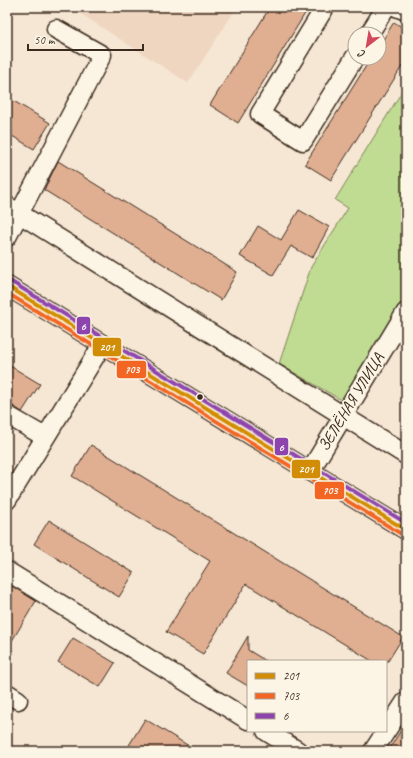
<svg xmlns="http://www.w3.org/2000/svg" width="413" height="758" font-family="Caveat,sans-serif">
	<rect width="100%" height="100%" fill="#f6e7d4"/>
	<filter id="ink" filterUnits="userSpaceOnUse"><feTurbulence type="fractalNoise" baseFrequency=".025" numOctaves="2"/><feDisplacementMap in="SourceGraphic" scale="8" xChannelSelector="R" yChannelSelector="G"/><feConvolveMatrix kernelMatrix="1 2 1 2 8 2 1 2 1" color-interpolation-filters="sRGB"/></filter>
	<g filter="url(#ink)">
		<path fill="#efd6c0" d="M70,7H237L188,83Z"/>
		<path fill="#c0db92" stroke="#7e8258" d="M406,85V299L343,401L279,364L311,267L348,208L335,200Z"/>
		<path fill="#e0af92" stroke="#3b2a1e" d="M270,7H309L238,123L210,105Z
			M394,22L406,30V60L331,180L305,164L371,58H379V46Z
			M7,97L50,123L34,149L7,133Z
			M58,161L237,272L221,300L44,190Z
			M299,210L329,227L312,258L291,246L273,275L240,256L258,226L281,240Z
			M7,364L40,384L22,412L7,402Z
			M91,445L403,637L388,661H372L246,584L203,654L166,632L210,561L72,476Z
			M49,520L134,573L119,597L34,544Z
			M7,583L36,601L7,649Z
			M248,636V650L266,661H248V686L226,673Z
			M73,638L115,663L100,687L58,662Z
			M145,719L197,751H135L128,747Z
			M406,722V751H388Z"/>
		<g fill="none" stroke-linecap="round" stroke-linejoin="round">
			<g stroke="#3b2a1e" stroke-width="21">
				<path id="minor" d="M325,7L260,114L303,141L355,57
					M396,7L406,11
					M369,34L386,7
					M7,206L406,455
					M7,237L102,55L56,29
					M7,286L406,530
					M7,415L45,437
					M310,471L406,312
					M7,500L102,345
					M7,571L248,720
					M7,693L18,700
					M266,731L298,751
					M373,751L406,701"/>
			</g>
			<use href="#minor" stroke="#fcf5e5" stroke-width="18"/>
			<g stroke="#fcf5e5" stroke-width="7">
				<path id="bus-1" d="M7,286L406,530"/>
			</g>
			<g stroke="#fcf5e5" stroke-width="7">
				<path id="bus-2" d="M7,293L403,535"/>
			</g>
			<g stroke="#fcf5e5" stroke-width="7">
				<path id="bus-3" d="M10,281L406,523"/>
			</g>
			<use href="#bus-1" stroke="#d18d06" stroke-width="4"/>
			<use href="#bus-2" stroke="#f26522" stroke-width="4"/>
			<use href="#bus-3" stroke="#8e44ad" stroke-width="4"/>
		</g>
	</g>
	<circle fill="#3b2a1e" stroke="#fcf5e5" stroke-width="1.5" cx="200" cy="397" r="3.5"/>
	<g text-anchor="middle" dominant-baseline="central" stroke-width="3.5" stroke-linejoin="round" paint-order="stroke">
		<g font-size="16" fill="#3b2a1e" stroke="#fcf5e5">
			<text transform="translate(351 402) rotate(-59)">ЗЕЛЁНАЯ УЛИЦА</text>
		</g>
	</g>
	<g stroke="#fcf5e5" stroke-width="1.5">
		<rect x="76" y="316" width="15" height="19" rx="4" fill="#8e44ad"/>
		<rect x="92" y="337" width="30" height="20" rx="4" fill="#d18d06"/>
		<rect x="116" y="360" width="31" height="19" rx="4" fill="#f26522"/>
		<rect x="274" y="437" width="15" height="19" rx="4" fill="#8e44ad"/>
		<rect x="291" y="459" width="30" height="20" rx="4" fill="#d18d06"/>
		<rect x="314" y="481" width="31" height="19" rx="4" fill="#f26522"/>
	</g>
	<g font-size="11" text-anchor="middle" font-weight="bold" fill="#fff">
		<text x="83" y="330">6</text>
		<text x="107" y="351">201</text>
		<text x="132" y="373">703</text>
		<text x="281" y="451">6</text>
		<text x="306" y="473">201</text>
		<text x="330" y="494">703</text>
	</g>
	<rect width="413" height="758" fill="none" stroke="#fcf5e5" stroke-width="24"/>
	<rect x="12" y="12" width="389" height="734" fill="none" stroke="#3b2a1e" stroke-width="1.5" filter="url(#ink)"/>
	<rect x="247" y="660" width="140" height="72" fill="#fcf5e5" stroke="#afa495"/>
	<rect x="255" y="673" width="20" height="6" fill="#d18d06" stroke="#afa495"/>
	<text x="283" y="680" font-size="12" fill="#3b2a1e">201</text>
	<rect x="255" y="693" width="20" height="6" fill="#f26522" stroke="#afa495"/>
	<text x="283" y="700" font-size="12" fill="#3b2a1e">703</text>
	<rect x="255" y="713" width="20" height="6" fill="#8e44ad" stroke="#afa495"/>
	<text x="283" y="720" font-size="12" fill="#3b2a1e">6</text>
	<g transform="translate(367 46) rotate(211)"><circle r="19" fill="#fcf5e5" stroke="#afa495"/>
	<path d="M0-3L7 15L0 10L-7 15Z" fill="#d1495b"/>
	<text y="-6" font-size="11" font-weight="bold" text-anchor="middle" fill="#3b2a1e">С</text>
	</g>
	<path d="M28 44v6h115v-6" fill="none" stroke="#3b2a1e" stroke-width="2"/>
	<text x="34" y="44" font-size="12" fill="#3b2a1e" stroke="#fcf5e5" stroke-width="3" paint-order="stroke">50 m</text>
</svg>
